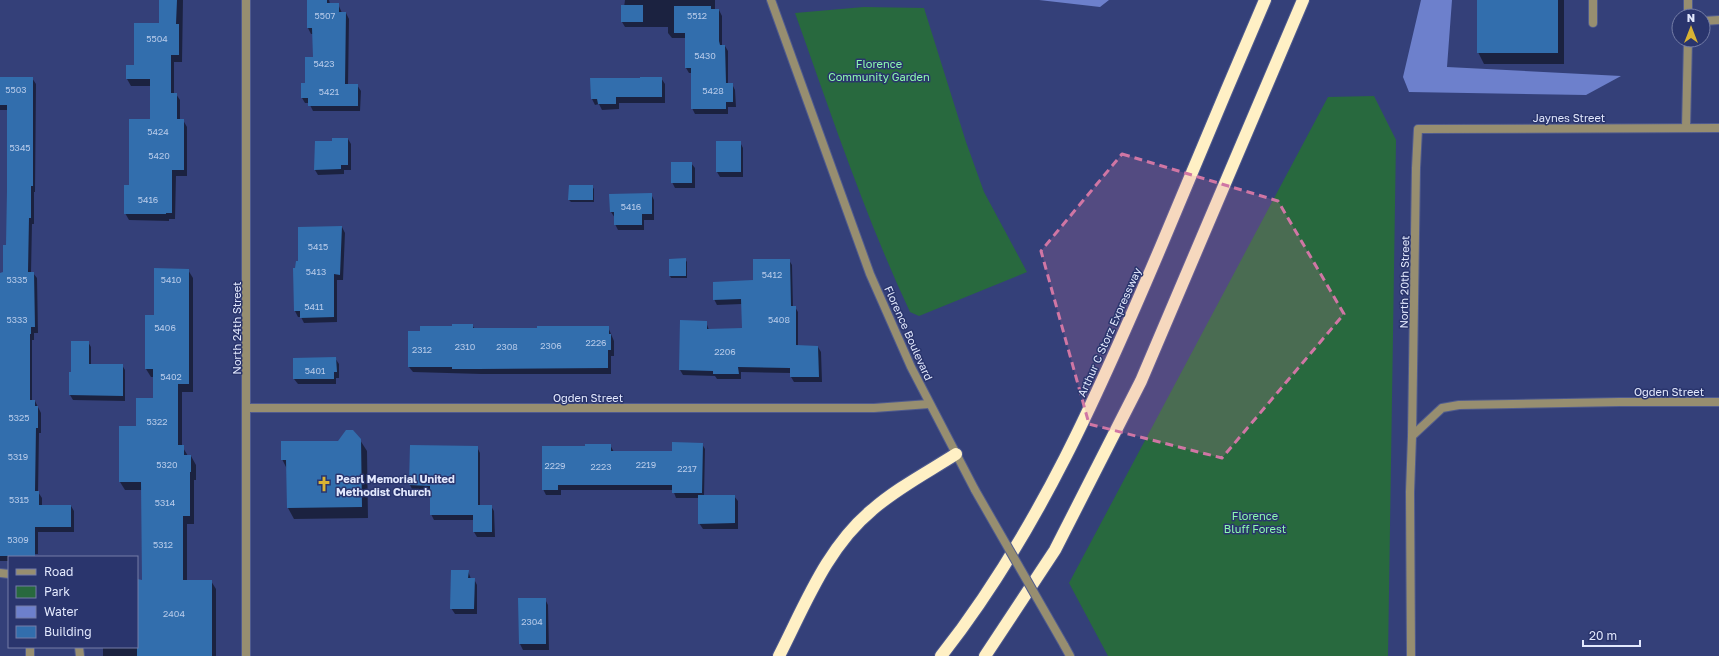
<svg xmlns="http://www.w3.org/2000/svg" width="1719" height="656" font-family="'Golos Text',sans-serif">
	<rect width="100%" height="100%" fill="#344079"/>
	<path fill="#28693e" d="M864,7L924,8L966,142L984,192L1027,272L919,316L910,312C865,216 831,114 795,13Z
		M1374,96L1396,140L1388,656H1108L1069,583L1328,97Z"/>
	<path fill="#6d80cc" d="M1039,0H1109L1100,7Z
		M1421,0H1452L1447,67L1621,76L1586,95L1409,92L1403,77Z"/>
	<path fill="#0007" d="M160,0H183L182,62H174V94H176L180,100V120H183L187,127V176H176L175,219H169V221L129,220L125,213L130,186L151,120V86H131L127,79V66H135L160,24Z
		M308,0H329L330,4H338L342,13H346L349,19L348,85H357L361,91L360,111H313L309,103H305L302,98L314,58V34H311L308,28Z
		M625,0H715V10H719L722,16V46H725L728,51V84H732L735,90L736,107H728V114H695L692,108V73H689L686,68V38H672L668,33V27H625L622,22Z
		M1478,0H1564V64H1484L1478,52Z
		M0,78H32L36,84L35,192H34V224H32L31,273H33L37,278L38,333H34V340H32V401H35L41,413V433H39L38,492L42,498V506H71L74,511V532H38V554H34V557H9V561H0V273H4L7,246L8,110H0Z
		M661,78L665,84V103H619V109L602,110L599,104L595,105L592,99Z
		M348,139L351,144V170H344V174L318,175L315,170L333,142Z
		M740,142L743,148V177H720L717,172Z
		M691,163L695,168V188H675L672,182Z
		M592,186L594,189V202H571L569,200Z
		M651,194L654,200V220H644V230H618L615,224V218L611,212L610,195Z
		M342,227L345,233L343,280H337V322L304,323L301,317H298L295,311L296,269Z
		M685,259L687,262V278H671L670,276Z
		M789,260L792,265L793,307H795L798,312V346L818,347L821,352L822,382H794L791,377V373L741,372V379H717L715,376L683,375L680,370L706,322L709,330L743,329L742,304L717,305L714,299L754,281Z
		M188,270L193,278V392H182V446L188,456H191L196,465V480H194V524H187V581H211L216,589V656H103V647H137V580H144L142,490H125L120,482L137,427L154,399V377H151L146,369L155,316Z
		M472,325L475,329L608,327L614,341V356H611V374H481L413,372L409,367L421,332Z
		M88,342L91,347V365H122L125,370V401L73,400L70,395V373H72Z
		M335,358L339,364V378H336V384H298L294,379Z
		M360,440L367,451L368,518L294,519L288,508L287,469L282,459L339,442Z
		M702,444L705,449L704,496H734L738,501V529H703L699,523V498H676L673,490H561V495H546L543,489L586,447L610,445L614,452H673Z
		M411,446L477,447L480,453V506H491L494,511L495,537H477L474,532V520H434L431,514V491H413L410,485Z
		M468,571L471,579H474L477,585V614H455L451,608Z
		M519,599H545L548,605L549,650H523L520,644Z"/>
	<path fill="#326ead" d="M159,0H177L176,24H179V55H171V93H177V119H184V170H172V213H166V214H124V185H129V119H150V79H126V65H134V23H159Z
		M307,0H327V3H339V12H346L345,84H358V106H308V98H301V83H305V57H313L312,28H307Z
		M1477,0H1558V53H1477Z
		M621,5H643V22H621Z
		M674,6H711V9H719V41L720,45H725L726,83H733V102H726V109H691V68H685V33H674Z
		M0,77H33V186H31V218H29L28,272H34L35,327H31V334H30V400H35V406H38V428H36L35,491H39V505H71V527H35V556H0V273L3,272V245H6L7,191V105H0Z
		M640,77H662V97H616V104H598L597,99H591L590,78H640Z
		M332,138H348V165H341V169L314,170L315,141H332Z
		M716,141H741V172H716Z
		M671,162H692V183H671Z
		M569,185H593V200H568Z
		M652,193V214H642V225H614V212H610L609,194Z
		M342,226L340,275L334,274V317L300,318V311H294L293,268H295L296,261H298V227Z
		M686,258V276H669V259Z
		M753,259H790L791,306H796V345L818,346L819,377H790V368L738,367L739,374H713V371L679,370L680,320L707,321V329L742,328L741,299L713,300V282L753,280Z
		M154,268L189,269V384H178V445H184V455H191V472H190V516H183V580H212V656H137V579L142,580L141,482H119V426H136V398H153V369H145V315H154Z
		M452,324H473V328H537V326H609V334H611V350H608V368L477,369H452V367H408V331H420V326H452Z
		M71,341H89V364H123V396L69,395V372H71Z
		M336,357L337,372H334V379H293V358Z
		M346,430H353L361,439L362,507L287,508L286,460H281V441H338Z
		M672,442L703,443L702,493H672V485H558V490H542V446H585V444H611V451H672Z
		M410,445L478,446V505H492V532H473V515H430V486L409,485Z
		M698,495H735V523L698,524Z
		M451,570H469L468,578H475L474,609H450Z
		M518,598H546V644H519Z"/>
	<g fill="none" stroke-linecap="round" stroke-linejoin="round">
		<g stroke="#505b8e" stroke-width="10">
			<path id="service" d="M1593,0V23
				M1688,16V0
				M1703,21L1719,20
				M1686,128L1688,40
				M0,573L9,574
				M30,647V656
				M79,647L80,656
				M1411,656L1410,492L1412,436L1442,408L1459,405L1620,402"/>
		</g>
		<g stroke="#505b8e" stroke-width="10">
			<path id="minor" d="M1620,402H1719
				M247,408H874L929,404
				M1412,436L1416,168L1418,129L1719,128"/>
		</g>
		<g stroke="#505b8e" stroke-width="10">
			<path id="tertiary" d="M246,0V656
				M771,0L870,274L911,367L975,490
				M1064,645L1070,656"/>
		</g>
		<g stroke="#505b8e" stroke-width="14">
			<path id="motorway" d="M779,656C805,605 827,547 872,510C897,488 928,472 956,454
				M941,656C1038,533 1101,388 1162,244C1196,163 1230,81 1265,0
				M985,656L1055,550L1141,381L1303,0"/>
		</g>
		<use href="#service" stroke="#978e70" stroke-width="8"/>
		<use href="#minor" stroke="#978e70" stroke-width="8"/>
		<use href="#tertiary" stroke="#978e70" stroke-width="8"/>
		<use href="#motorway" stroke="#fff0c5" stroke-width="12"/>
		<g stroke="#505b8e" stroke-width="10" stroke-linecap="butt">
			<path id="tertiary-bridge" d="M975,490L1064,645"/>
		</g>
		<use href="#tertiary-bridge" stroke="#978e70" stroke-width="8"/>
	</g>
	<path fill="#d076a4" fill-opacity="0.2" stroke="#d076a4" stroke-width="3" stroke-dasharray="8 5" stroke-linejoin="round" d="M1122,154L1278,201L1344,314L1222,458L1089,424L1041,251Z"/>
	<defs>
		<g id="church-bare" transform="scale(1.2)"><path d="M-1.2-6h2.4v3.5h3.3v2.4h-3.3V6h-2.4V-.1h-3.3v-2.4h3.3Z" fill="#d9b334" stroke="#2a356d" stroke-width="2.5" paint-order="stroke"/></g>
	</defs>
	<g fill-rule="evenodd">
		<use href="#church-bare" x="324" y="484"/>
	</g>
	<g text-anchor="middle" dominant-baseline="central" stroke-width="3" stroke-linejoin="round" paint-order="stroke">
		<g font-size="9" fill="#b6cae9">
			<text x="325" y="15">5507</text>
			<text x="697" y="15">5512</text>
			<text x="157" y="38">5504</text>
			<text x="705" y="55">5430</text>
			<text x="324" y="63">5423</text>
			<text x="16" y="89">5503</text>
			<text x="713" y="90">5428</text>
			<text x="329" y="91">5421</text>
			<text x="158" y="131">5424</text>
			<text x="20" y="147">5345</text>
			<text x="159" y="155">5420</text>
			<text x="148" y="199">5416</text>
			<text x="631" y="206">5416</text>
			<text x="318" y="246">5415</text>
			<text x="316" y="271">5413</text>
			<text x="772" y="274">5412</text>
			<text x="17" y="279">5335</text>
			<text x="171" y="279">5410</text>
			<text x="314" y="306">5411</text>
			<text x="17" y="319">5333</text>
			<text x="779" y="319">5408</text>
			<text x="165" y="327">5406</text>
			<text x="596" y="342">2226</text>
			<text x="551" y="345">2306</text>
			<text x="465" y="346">2310</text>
			<text x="507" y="346">2308</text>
			<text x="422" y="349">2312</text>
			<text x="725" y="351">2206</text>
			<text x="315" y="370">5401</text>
			<text x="171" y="376">5402</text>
			<text x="19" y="417">5325</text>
			<text x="157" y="421">5322</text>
			<text x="18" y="456">5319</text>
			<text x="167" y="464">5320</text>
			<text x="646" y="464">2219</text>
			<text x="555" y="465">2229</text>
			<text x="601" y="466">2223</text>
			<text x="687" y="468">2217</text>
			<text x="19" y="499">5315</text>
			<text x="165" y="502">5314</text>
			<text x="18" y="539">5309</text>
			<text x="163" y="544">5312</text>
			<text x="174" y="613">2404</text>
			<text x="532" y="621">2304</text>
		</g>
		<g font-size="11" fill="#8dfaad" stroke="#2a356d">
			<text x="879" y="63">Florence<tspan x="879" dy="13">Community Garden</tspan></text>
			<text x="1255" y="515">Florence<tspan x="1255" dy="13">Bluff Forest</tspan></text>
		</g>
		<g font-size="11" fill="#e2e8fd" stroke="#2a356d">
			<text x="1569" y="117">Jaynes Street</text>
			<text transform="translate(1404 282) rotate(-89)">North 20th Street</text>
			<text transform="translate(236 328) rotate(-90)">North 24th Street</text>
			<text transform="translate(1109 332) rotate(-66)">Arthur C Storz Expressway</text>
			<text transform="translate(909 333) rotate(66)">Florence Boulevard</text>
			<text x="1669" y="391">Ogden Street</text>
			<text x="588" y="397">Ogden Street</text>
		</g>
		<g font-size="11" font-weight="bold" fill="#e2e8fd" stroke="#2a356d" text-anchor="start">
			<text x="336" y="478">Pearl Memorial United<tspan x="336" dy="13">Methodist Church</tspan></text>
		</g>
	</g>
	<rect x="8" y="556" width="130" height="92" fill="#2a356d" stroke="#747da7"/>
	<rect x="16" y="569" width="20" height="6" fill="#978e70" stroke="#747da7"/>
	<text x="44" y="576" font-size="12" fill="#e2e8fd">Road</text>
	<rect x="16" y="586" width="20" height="12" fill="#28693e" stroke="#747da7"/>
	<text x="44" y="596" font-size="12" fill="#e2e8fd">Park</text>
	<rect x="16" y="606" width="20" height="12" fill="#6d80cc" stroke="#747da7"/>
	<text x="44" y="616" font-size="12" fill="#e2e8fd">Water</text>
	<rect x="16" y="626" width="20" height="12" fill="#326ead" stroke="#747da7"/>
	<text x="44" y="636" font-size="12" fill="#e2e8fd">Building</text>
	<g transform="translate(1691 28)"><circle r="19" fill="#2a356d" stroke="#747da7"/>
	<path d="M0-3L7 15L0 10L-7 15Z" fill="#d9b334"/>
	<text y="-6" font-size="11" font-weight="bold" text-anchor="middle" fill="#e2e8fd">N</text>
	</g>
	<path d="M1583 640v6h57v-6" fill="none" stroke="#e2e8fd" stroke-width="2"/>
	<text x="1589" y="640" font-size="12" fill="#e2e8fd" stroke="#2a356d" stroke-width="3" paint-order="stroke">20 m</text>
</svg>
